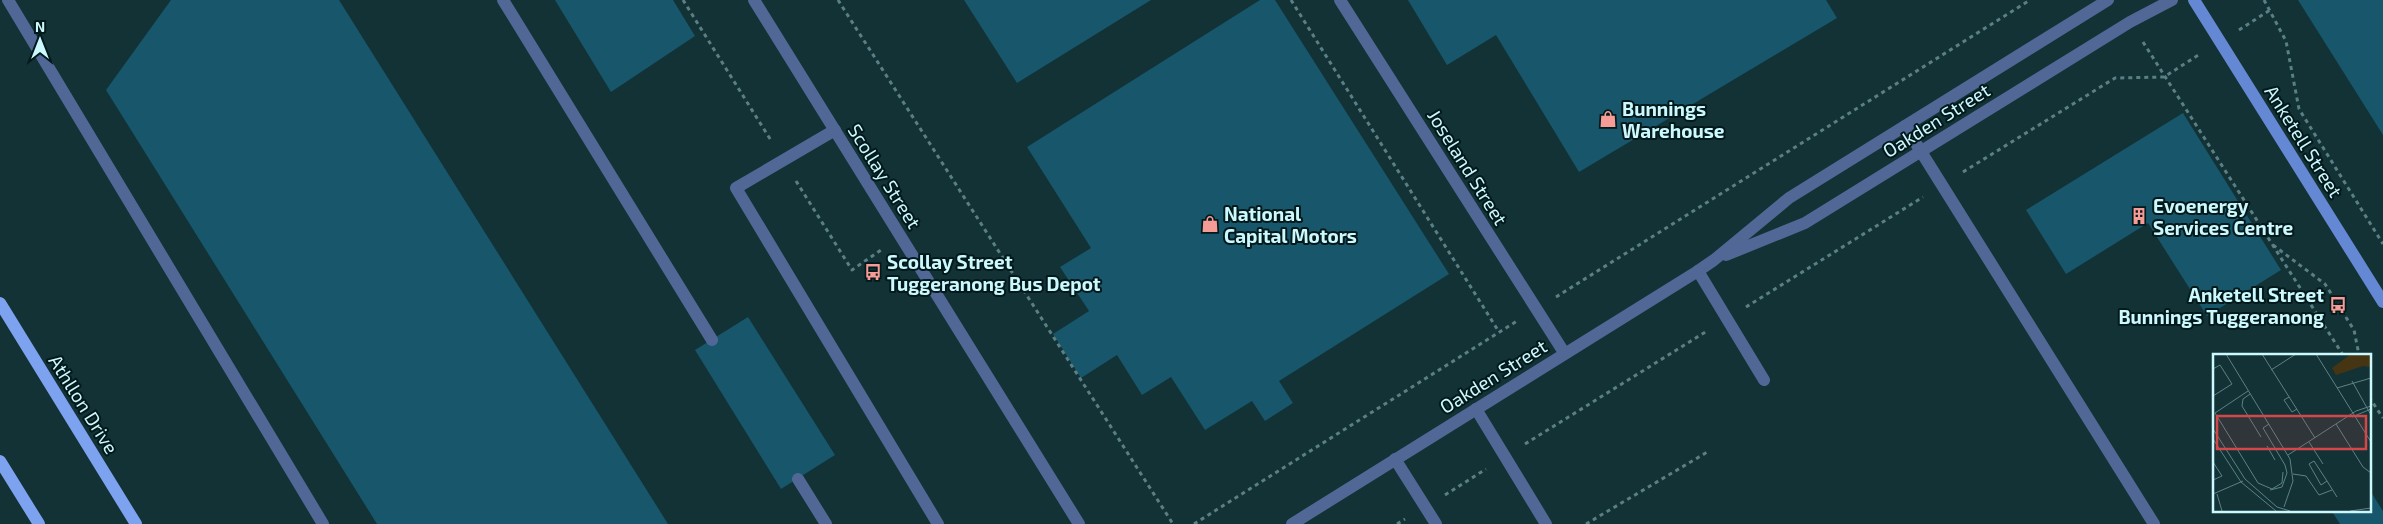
<svg xmlns="http://www.w3.org/2000/svg" width="2383" height="524" font-family="'Exo 2',sans-serif">
	<rect width="100%" height="100%" fill="#123236"/>
	<path fill="#17566b" d="M171,0H339L668,524H377L106,90Z
		M555,0H673L695,36L611,92Z
		M964,0H1151L1017,83Z
		M1260,0H1275L1449,274L1279,381L1293,403L1265,421L1252,401L1205,430L1171,377L1142,395L1117,355L1081,378L1053,334L1089,311L1060,267L1091,248L1027,147Z
		M1408,0H1826L1837,18L1579,172L1496,35L1447,65Z
		M2298,0H2383V135Z
		M2183,113L2281,270L2207,316L2148,223L2066,274L2026,210Z
		M748,317L835,455L781,489L695,350Z
		M2369,489L2383,511V524H2340L2331,510H2369Z"/>
	<g fill="none" stroke-linecap="round" stroke-linejoin="round">
		<path stroke="#5a7f84" stroke-width="3" stroke-dasharray="4 4" stroke-linecap="butt" d="M683,0L772,142
			M838,0L1173,524
			M1291,0L1499,332
			M2264,0L2286,41L2299,109L2383,244
			M2239,30L2270,10
			M2143,42L2343,355
			M1963,172L2115,78L2164,77L2200,54
			M796,181L852,270L881,250
			M2273,245L2325,284L2354,330L2359,355
			M1556,297L2030,0
			M1746,307L1923,197
			M2369,397L2383,418
			M1525,444L1707,331
			M1445,495L1486,469
			M1194,524L1517,321
			M1397,524L1405,519
			M1586,524L1709,451"/>
		<path stroke="#516897" stroke-width="12" d="M8,0L323,524
			M503,0L712,340
			M1905,126L2154,524
			M835,130L736,188L938,524
			M1698,271L1764,380
			M1476,409L1546,524
			M1395,459L1436,524
			M798,479L826,524"/>
		<path stroke="#516897" stroke-width="12" d="M754,0L1079,524
			M1340,0L1565,354
			M1726,255L1805,223L2130,22L2172,0
			M1292,524L1698,271L1714,260L1789,198L2108,0"/>
		<path stroke="#6488d3" stroke-width="12" d="M2194,0L2383,302"/>
		<path stroke="#7da2ef" stroke-width="12" d="M0,303L136,524
			M0,461L39,524"/>
	</g>
	<defs>
		<g id="shop-bare" transform="scale(1.35)"><path d="M-5-2.5h2.3a2.7 3.5 0 0 1 5.4 0H5L5.5 6h-11ZM-1.5-2.5h3a1.5 2.3 0 0 0-3 0Z" fill="#f59c96" stroke="#03191b" stroke-width="2.5" paint-order="stroke"/></g>
		<g id="building-bare" transform="scale(1.35)"><path d="M-4-6H4V6H1V3H-1V6H-4ZM-2.5-4.3h1.7v1.8h-1.7ZM.8-4.3h1.7v1.8H.8ZM-2.5-1h1.7V.8h-1.7ZM.8-1h1.7V.8H.8Z" fill="#f59c96" stroke="#03191b" stroke-width="2.5" paint-order="stroke"/></g>
		<g id="bus-bare" transform="scale(1.35)"><path d="M-5-6H5V4H4V6H2V4H-2V6H-4V4H-5ZM-3.5-4V0h7V-4ZM-3.5 1.2v1.5H-2V1.2ZM2 1.2v1.5H3.5V1.2Z" fill="#f59c96" stroke="#03191b" stroke-width="2.5" paint-order="stroke"/></g>
	</defs>
	<g fill-rule="evenodd">
		<use href="#shop-bare" x="1608" y="119"/>
		<use href="#building-bare" x="2139" y="216"/>
		<use href="#shop-bare" x="1210" y="224"/>
		<use href="#bus-bare" x="873" y="272"/>
		<use href="#bus-bare" x="2338" y="305"/>
	</g>
	<g text-anchor="middle" dominant-baseline="central" stroke-width="4" stroke-linejoin="round" paint-order="stroke">
		<g font-size="19" font-weight="bold" fill="#cbf9fe" stroke="#03191b" text-anchor="start">
			<text x="1622" y="108">Bunnings<tspan x="1622" dy="22">Warehouse</tspan></text>
			<text x="2153" y="205">Evoenergy<tspan x="2153" dy="22">Services Centre</tspan></text>
			<text x="1224" y="213">National<tspan x="1224" dy="22">Capital Motors</tspan></text>
			<text x="887" y="261">Scollay Street<tspan x="887" dy="22">Tuggeranong Bus Depot</tspan></text>
			<text x="2324" y="294" text-anchor="end">Anketell Street<tspan x="2324" dy="22">Bunnings Tuggeranong</tspan></text>
		</g>
		<g font-size="19" fill="#cbf9fe" stroke="#03191b">
			<text transform="translate(1936 120) rotate(-32)">Oakden Street</text>
			<text transform="translate(2304 141) rotate(58)">Anketell Street</text>
			<text transform="translate(1468 167) rotate(58)">Joseland Street</text>
			<text transform="translate(885 176) rotate(58)">Scollay Street</text>
			<text transform="translate(1493 376) rotate(-32)">Oakden Street</text>
			<text transform="translate(84 404) rotate(58)">Athllon Drive</text>
		</g>
	</g>
	<g transform="translate(2213 354)">
		<rect width="158" height="158" fill="#123236"/>
		<path d="M138,0H157V21V13L150,12L123,21L119,14Z" fill="#453512"/>
		<path fill="none" stroke="#5c8286" stroke-width="1" d="M13,0L77,105L80,127L71,153M49,0L102,84M103,0L158,88M0,15L7,11L19,30L0,42M58,16L83,0M139,27L158,61M124,34L158,24M35,37L2,59L45,129L59,135L69,129L70,118M37,40L30,45L29,52L48,83M76,43L71,46L79,58L84,55M139,63L158,55M56,70L50,74L72,111L74,119L69,133L57,136M123,70L150,113L158,119M0,75L32,125L64,153L77,157M0,85L28,128L63,157M96,88L110,110M54,92L62,106M75,101L143,57L158,52M101,107L114,127L108,131L96,110ZM0,108L9,122L0,126M80,120L93,122L106,141L119,136M114,127L124,143M0,140L30,127M4,140L9,157M137,157L158,154"/>
		<path fill="#d44748" fill-opacity="0.15" stroke="#d44748" stroke-width="2.5" d="M4,62H153V95H4Z"/>
		<rect width="158" height="158" fill="none" stroke="#cbf9fe" stroke-width="2.5"/>
	</g>
	<g transform="translate(40 40)" stroke="#03191b" stroke-width="4" paint-order="stroke">
	<path d="M0-4L9 19L0 12L-9 19Z" fill="#cbf9fe"/>
	<text y="-8" font-size="14" font-weight="bold" text-anchor="middle" fill="#cbf9fe">N</text>
	</g>
</svg>
